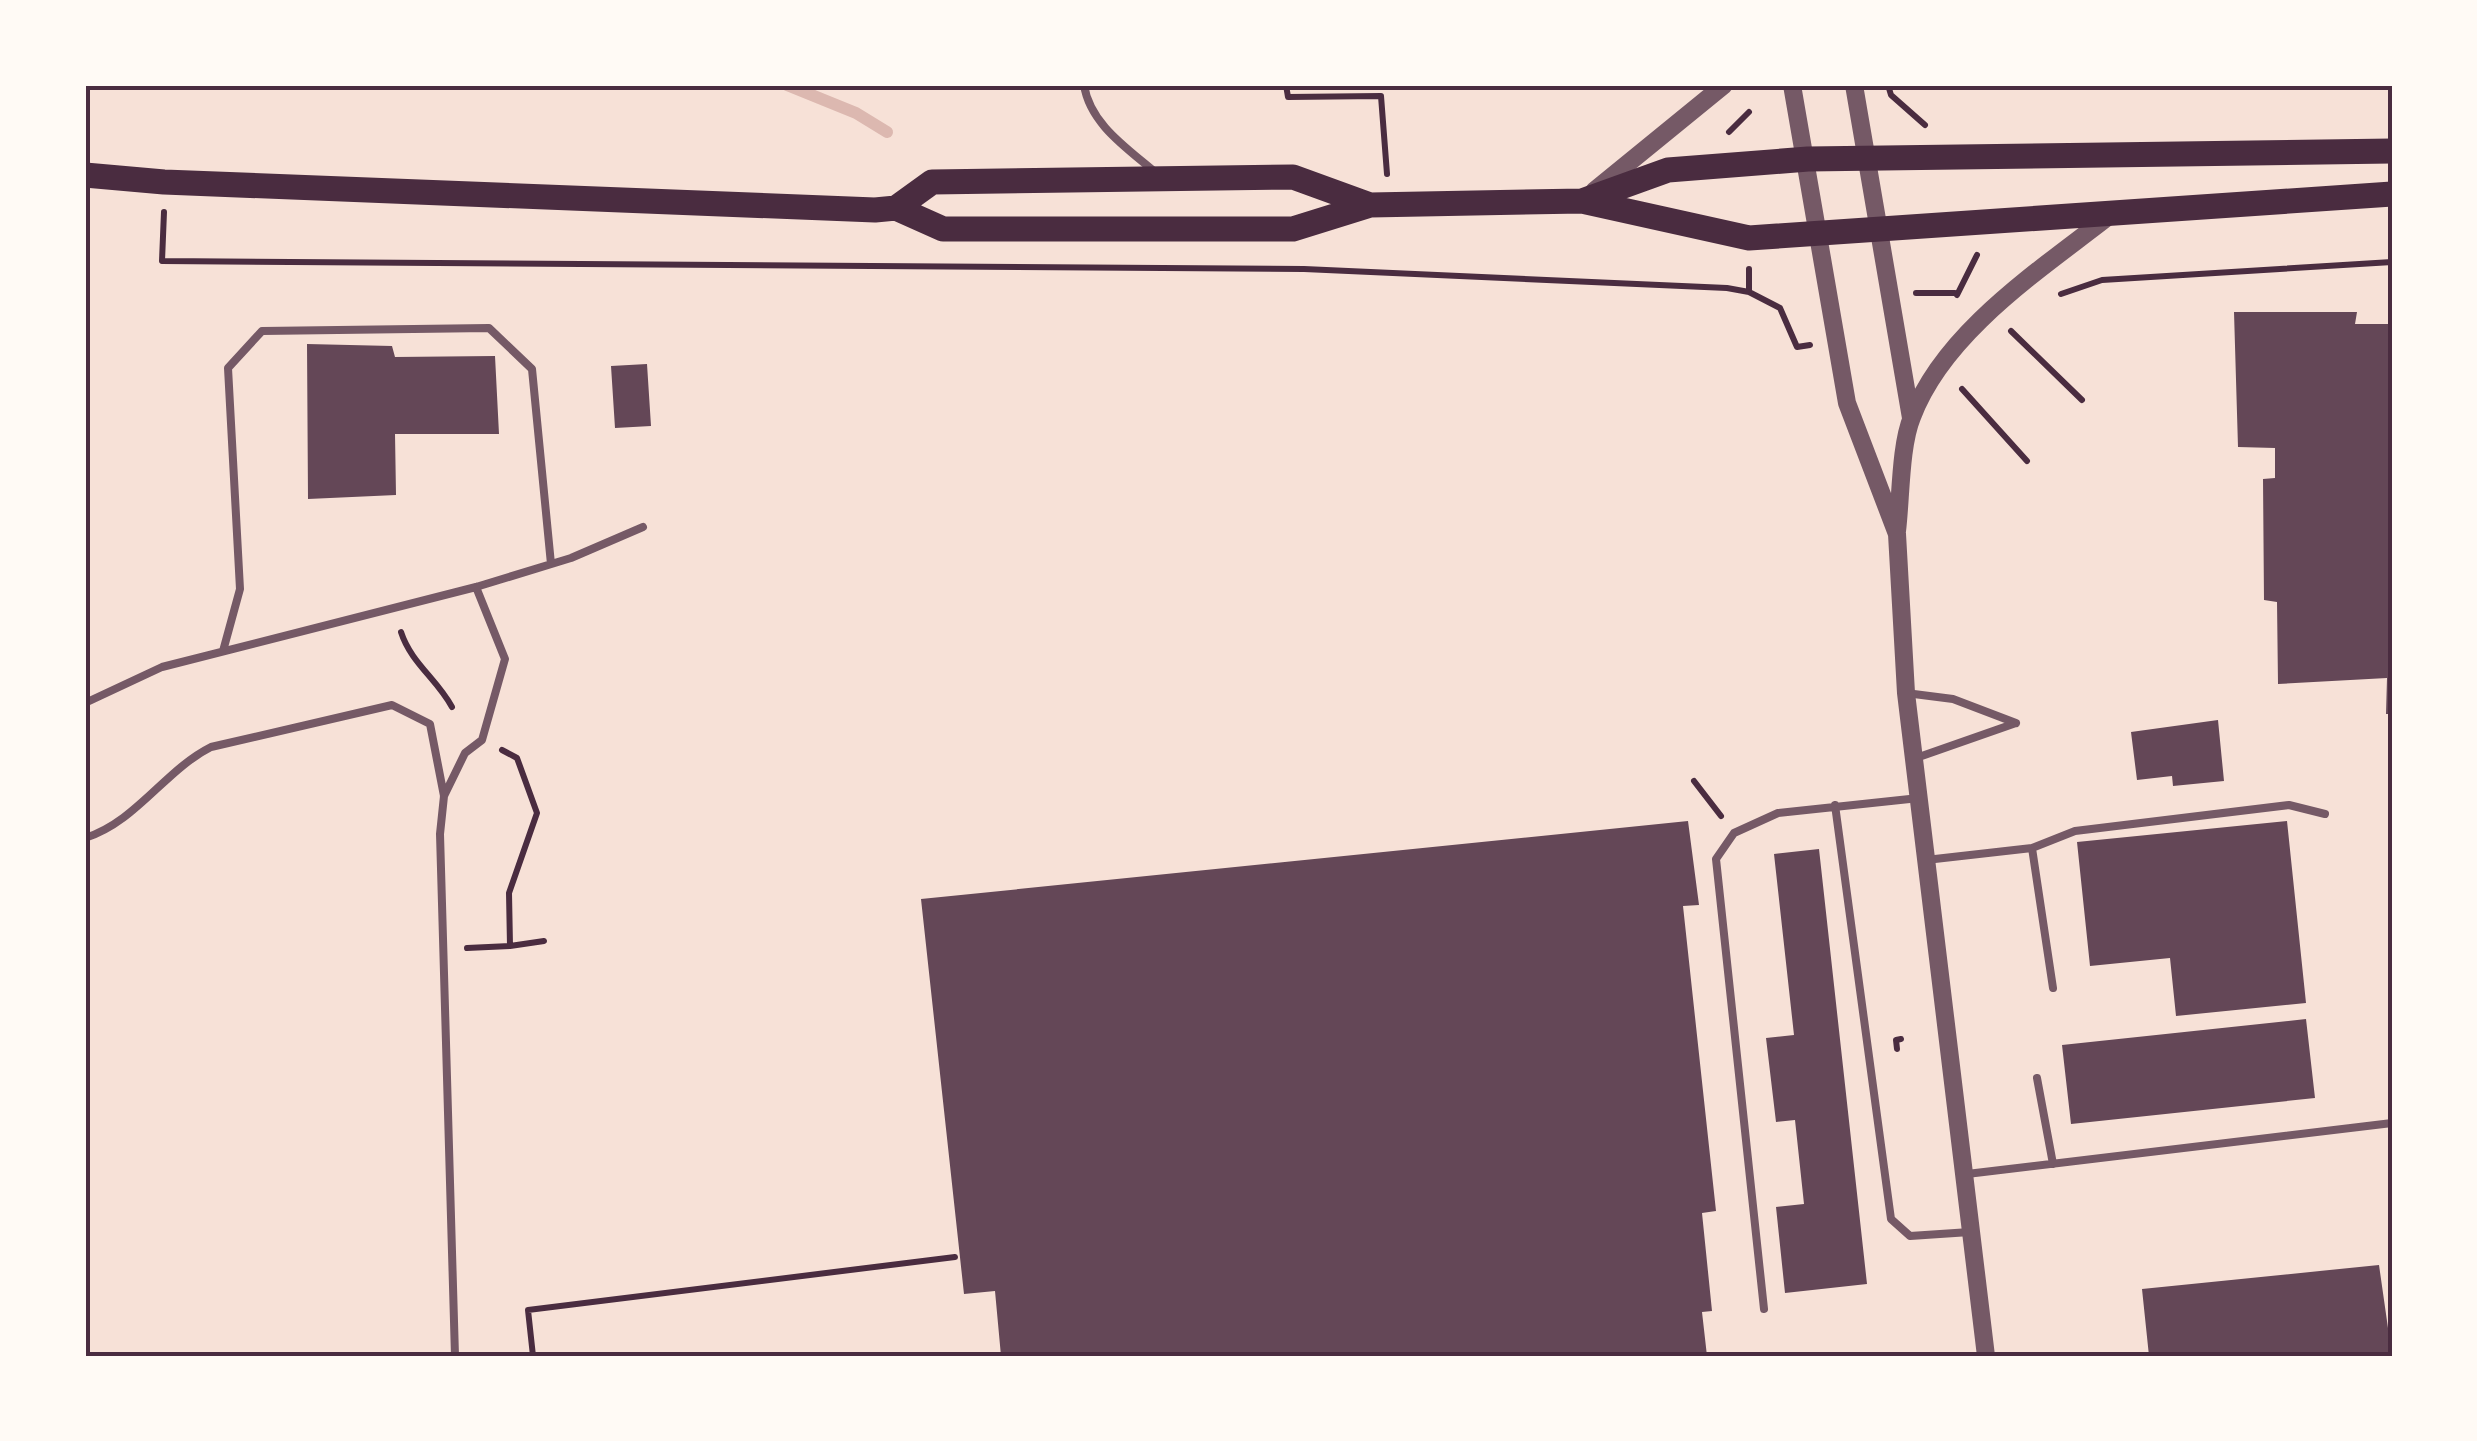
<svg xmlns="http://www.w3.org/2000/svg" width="2477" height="1441" font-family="'Alegreya Sans',sans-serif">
	<rect width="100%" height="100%" fill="#f7e1d7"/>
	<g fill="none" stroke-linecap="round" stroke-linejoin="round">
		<path stroke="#dcb8b0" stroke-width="12" d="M787,85L856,113L887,132"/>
	</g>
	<path fill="#644757" d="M2234,312H2357L2355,324H2392V714H2386L2387,678L2278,684L2277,602L2264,600L2263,479L2275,478V448L2238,447Z
		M307,344L392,346L395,357L495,356L499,434H395L396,495L308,499Z
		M647,364L651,426L615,428L611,366Z
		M2218,720L2224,781L2173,786L2172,776L2137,780L2131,732Z
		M1688,821L1699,905L1683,906L1716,1211L1702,1213L1712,1311L1702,1312L1707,1356H1001L995,1291L964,1294L921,899Z
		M2287,821L2306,1003L2176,1016L2170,958L2090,966L2077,842Z
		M1819,849L1867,1284L1785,1293L1776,1207L1804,1204L1795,1120L1776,1122L1766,1038L1794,1035L1774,854Z
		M2306,1019L2315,1098L2071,1124L2062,1045Z
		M2379,1265L2392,1356H2149L2142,1289Z"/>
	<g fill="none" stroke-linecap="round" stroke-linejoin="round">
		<path stroke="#4a2c40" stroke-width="6" d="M1286,85L1288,97L1381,96L1387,174
			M1888,85L1891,95L1925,125
			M1729,132L1749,112
			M164,212L162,261L1304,269L1727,288L1749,292L1780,308L1797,347L1810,345
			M1749,292V269
			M1916,293H1955
			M2061,294L2102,280L2392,262
			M1957,295L1977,255
			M2011,331L2082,400
			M1962,389L2027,461
			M401,632C411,663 437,679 452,707
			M502,750L517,758L537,813L509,893L510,946L544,941
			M1694,781L1721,816
			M467,948L510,946
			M1897,1049L1896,1040L1901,1039
			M533,1356L528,1310L955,1257"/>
		<path stroke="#755966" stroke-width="8" d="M1084,85C1090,124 1127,148 1155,172
			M223,651L240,589L228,368L262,331L489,328L532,369L551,564
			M1906,693L1953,699L2016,723
			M85,703L162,667L476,587L571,558L643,527
			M1916,758L2016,723
			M444,796L465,753L482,740L505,659L476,587
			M1835,805L1891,1219L1910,1236L1970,1232
			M85,838C136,822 165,770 211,747L392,705L430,724L444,796L440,834L455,1356
			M2032,848L2053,988
			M1926,860L2032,848L2075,831L2289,805L2325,814
			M2037,1078L2053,1164
			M1967,1174L2392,1123
			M1764,1309L1716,859L1734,833L1778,813L1919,798"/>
		<path stroke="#755966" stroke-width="18" d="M1792,85L1847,403L1897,534L1906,693L1986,1356
			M1854,85L1911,418
			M1594,191L1724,85
			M1897,531C1901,499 1900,446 1912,417C1944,332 2040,270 2109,216"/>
		<path stroke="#4a2c40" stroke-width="25" d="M85,175L164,182L875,210L896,208L932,182L1293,177L1370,205
			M1582,201L1749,238L2392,194
			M896,208L943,229H1293L1370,205L1582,201L1668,170L1808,159L2392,151"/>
	</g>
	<rect width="2477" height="1441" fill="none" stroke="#fffaf5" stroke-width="175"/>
	<rect x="88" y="88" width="2302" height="1266" fill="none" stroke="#4a2c40" stroke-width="4"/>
</svg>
